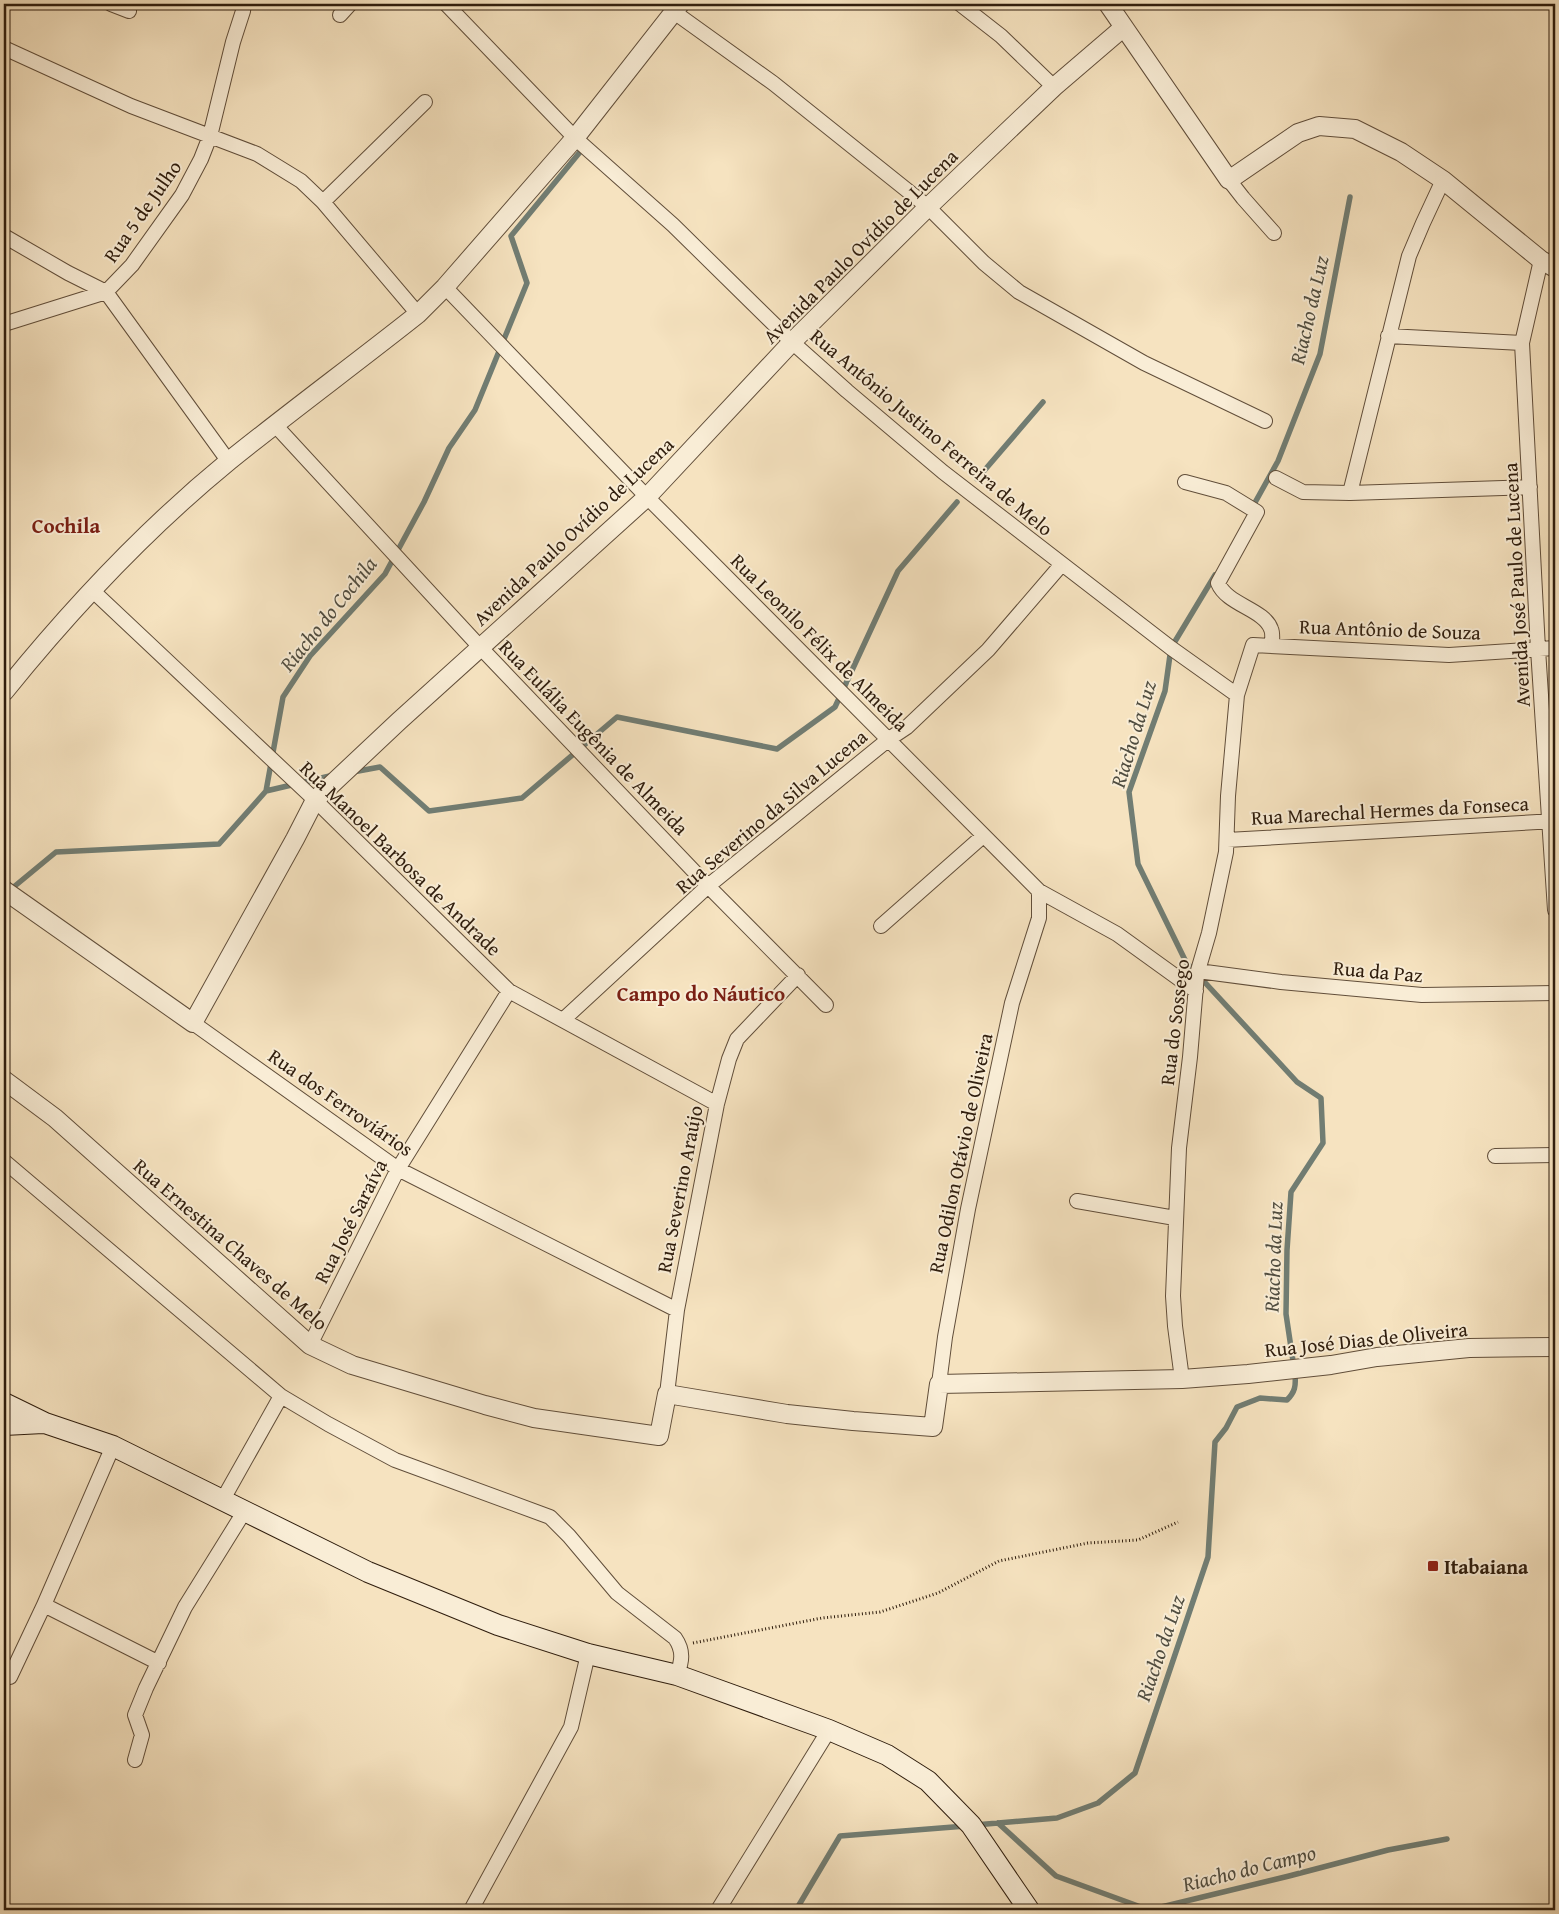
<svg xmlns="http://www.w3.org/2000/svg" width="1559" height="1914" font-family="'Gentium Book Plus',serif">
	<rect width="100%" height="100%" fill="#f6e3c0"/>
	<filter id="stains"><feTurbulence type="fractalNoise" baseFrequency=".004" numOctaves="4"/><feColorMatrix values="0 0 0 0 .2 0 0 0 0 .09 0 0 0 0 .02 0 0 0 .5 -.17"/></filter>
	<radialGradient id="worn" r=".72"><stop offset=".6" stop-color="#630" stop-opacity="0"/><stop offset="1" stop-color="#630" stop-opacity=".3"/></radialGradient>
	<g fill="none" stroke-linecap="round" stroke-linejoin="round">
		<path stroke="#717d73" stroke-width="5.5" d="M977,479L1043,402
			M1252,508L1278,461L1320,354L1350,197
			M1215,575L1171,648L1165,691L1129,792L1138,864L1186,962L1297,1082L1321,1098L1323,1143L1291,1192L1287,1250L1286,1314L1293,1361
			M353,772L380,767L429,811L522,798L617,717L777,749L835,707L898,571L957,502
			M266,791L334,775
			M10,890L56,852L219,844L266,791L283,697L310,656L385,574L424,502L449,448L475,410L527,283L511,236L580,152
			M998,1823L1056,1876L1149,1910L1289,1876L1388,1850L1447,1839
			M975,1825L1057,1818L1098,1803L1135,1773L1208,1557L1215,1442L1226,1428L1237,1407L1260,1398L1287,1400C1295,1392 1296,1386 1295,1375
			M796,1910L840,1836L966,1826"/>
		<g stroke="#614e3a" stroke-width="16">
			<path id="minor" d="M111,4L129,11
				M446,4L575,138L673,225L792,342L847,391L943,472L1171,648L1237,695
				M960,4L1001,36L1054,87
				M674,12L773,83L928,207L984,263L1019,292L1144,363L1265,421
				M340,15L350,4
				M4,48L131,106L257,154L301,181L323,202L418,314
				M1229,180L1243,198L1274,233
				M323,202L425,102
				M4,236L68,273L106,292L229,462
				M1541,260L1522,343L1538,649L1555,910
				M445,287L647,497L1039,891L1117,934L1196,991
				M4,324L106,292L132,265L182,195L201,159L210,136L233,42L243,11L244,4
				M1388,336L1522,343
				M276,426L480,647L708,886L826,1005
				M1276,478L1303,492L1350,493L1530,487
				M1185,482L1226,493L1257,512L1218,583C1227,605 1264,609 1271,629C1273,633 1272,640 1272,644
				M1350,493L1409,256L1423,223L1443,180
				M93,591L315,800L509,991L717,1104
				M1227,840L1555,821
				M881,926L983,836
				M1198,971L1281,982L1422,995L1555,993
				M563,1020L708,886L889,739L907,727L988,650L1062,564
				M193,1023L398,1169L677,1310
				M1495,1156L1555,1155
				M4,1161L281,1396L328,1424L395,1460L550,1517L569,1536L617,1593L675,1638C684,1651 682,1661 677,1675
				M1077,1201L1175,1218
				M310,1345L398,1169L509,991
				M1182,1379L1175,1326L1173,1296L1179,1148L1190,1057L1197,974L1209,933L1226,852L1228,796L1237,695L1253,645L1449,655L1555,648
				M939,1384L945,1337L968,1209L1012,1003L1039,918V891
				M667,1394L677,1310L717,1104L729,1059L737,1039L798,975
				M222,1501L281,1396
				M44,1605L159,1663
				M10,1677L44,1605L113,1446
				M135,1760L142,1735L135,1715L146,1688L185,1607L244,1512
				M471,1910L571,1727L588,1654
				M718,1910L829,1730"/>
		</g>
		<g stroke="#614e3a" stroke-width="20">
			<path id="tertiary" d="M1108,4L1229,180L1298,133L1319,126L1355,129L1401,152L1443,180L1541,260L1555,268
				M4,692C71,609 146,529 229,461C291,411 355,364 418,314L445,287L575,138L680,4
				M4,890L193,1023L295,839L315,800L399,721L647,497L792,342L928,207L1054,87L1124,27
				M4,1080L55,1118L310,1345L352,1365L485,1405L534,1418L659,1436L667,1394L787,1414L853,1421L933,1427L939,1384L1182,1379L1248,1374L1331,1365L1377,1357L1469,1348L1555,1347"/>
		</g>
		<g stroke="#2f1d0d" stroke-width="22">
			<path id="secondary" d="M4,1403L45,1423L113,1446L368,1572L498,1625L588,1654L677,1675L829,1730L887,1755L928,1781L971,1825L1029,1910
				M4,1425L43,1423"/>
		</g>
		<path stroke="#2f1d0d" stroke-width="3" stroke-dasharray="1 2.5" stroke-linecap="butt" d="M693,1643L822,1618L880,1612L938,1593L999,1561L1088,1543L1138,1540L1178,1522"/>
		<use href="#minor" stroke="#f9edd6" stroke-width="14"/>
		<use href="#tertiary" stroke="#f9edd6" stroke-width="18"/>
		<use href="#secondary" stroke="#f9edd6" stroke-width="20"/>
	</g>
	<rect fill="#8f2418" stroke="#f9edd6" stroke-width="2" x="1427" y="1560" width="12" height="12" rx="2.5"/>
	<g text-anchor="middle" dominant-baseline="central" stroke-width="4" stroke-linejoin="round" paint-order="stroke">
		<g font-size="20" fill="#2f1d0d" stroke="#f9edd6">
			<text transform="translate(142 211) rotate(-55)">Rua 5 de Julho</text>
			<text transform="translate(860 246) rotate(-45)">Avenida Paulo Ovídio de Lucena</text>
			<text transform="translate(932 432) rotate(40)">Rua Antônio Justino Ferreira de Melo</text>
			<text transform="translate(573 531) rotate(-43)">Avenida Paulo Ovídio de Lucena</text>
			<text transform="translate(1516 585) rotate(-93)">Avenida José Paulo de Lucena</text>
			<text transform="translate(1390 629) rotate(2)">Rua Antônio de Souza</text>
			<text transform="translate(820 642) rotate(45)">Rua Leonilo Félix de Almeida</text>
			<text transform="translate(594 737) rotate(46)">Rua Eulália Eugênia de Almeida</text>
			<text transform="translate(1390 810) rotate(-3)">Rua Marechal Hermes da Fonseca</text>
			<text transform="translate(771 811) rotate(-40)">Rua Severino da Silva Lucena</text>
			<text transform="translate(401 858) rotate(44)">Rua Manoel Barbosa de Andrade</text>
			<text transform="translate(1378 971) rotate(5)">Rua da Paz</text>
			<text transform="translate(1174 1022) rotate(-83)">Rua do Sossego</text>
			<text transform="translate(341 1102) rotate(35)">Rua dos Ferroviários</text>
			<text transform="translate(960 1153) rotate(-78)">Rua Odilon Otávio de Oliveira</text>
			<text transform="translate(679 1189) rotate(-79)">Rua Severino Araújo</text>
			<text transform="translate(350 1221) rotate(-63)">Rua José Saraíva</text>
			<text transform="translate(231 1244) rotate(41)">Rua Ernestina Chaves de Melo</text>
			<text transform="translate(1366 1339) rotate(-6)">Rua José Dias de Oliveira</text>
		</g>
		<g font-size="20" font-weight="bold" fill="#2f1d0d" stroke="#f9edd6" text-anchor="start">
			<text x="1444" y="1566">Itabaiana</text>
		</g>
		<g font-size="21" font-style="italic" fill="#504d40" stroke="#f9edd6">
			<text transform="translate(1309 310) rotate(-77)">Riacho da Luz</text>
			<text transform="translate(328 614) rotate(-51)">Riacho do Cochila</text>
			<text transform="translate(1133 734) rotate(-73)">Riacho da Luz</text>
			<text transform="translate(1273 1257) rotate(-88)">Riacho da Luz</text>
			<text transform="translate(1160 1648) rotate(-71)">Riacho da Luz</text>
			<text transform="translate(1249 1868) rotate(-14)">Riacho do Campo</text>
		</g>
		<g font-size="21" font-weight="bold" fill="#7a1f14" stroke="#f9edd6">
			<text x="66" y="525">Cochila</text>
			<text x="701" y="993">Campo do Náutico</text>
		</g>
	</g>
	<rect width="1559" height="1914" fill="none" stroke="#f6e3c0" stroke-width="20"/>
	<rect x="5" y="5" width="1549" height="1904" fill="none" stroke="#2f1d0d" stroke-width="2.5"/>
	<rect x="10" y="10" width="1539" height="1894" fill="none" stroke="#2f1d0d"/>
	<rect width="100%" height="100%" filter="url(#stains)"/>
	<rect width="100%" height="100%" fill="url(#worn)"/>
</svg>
